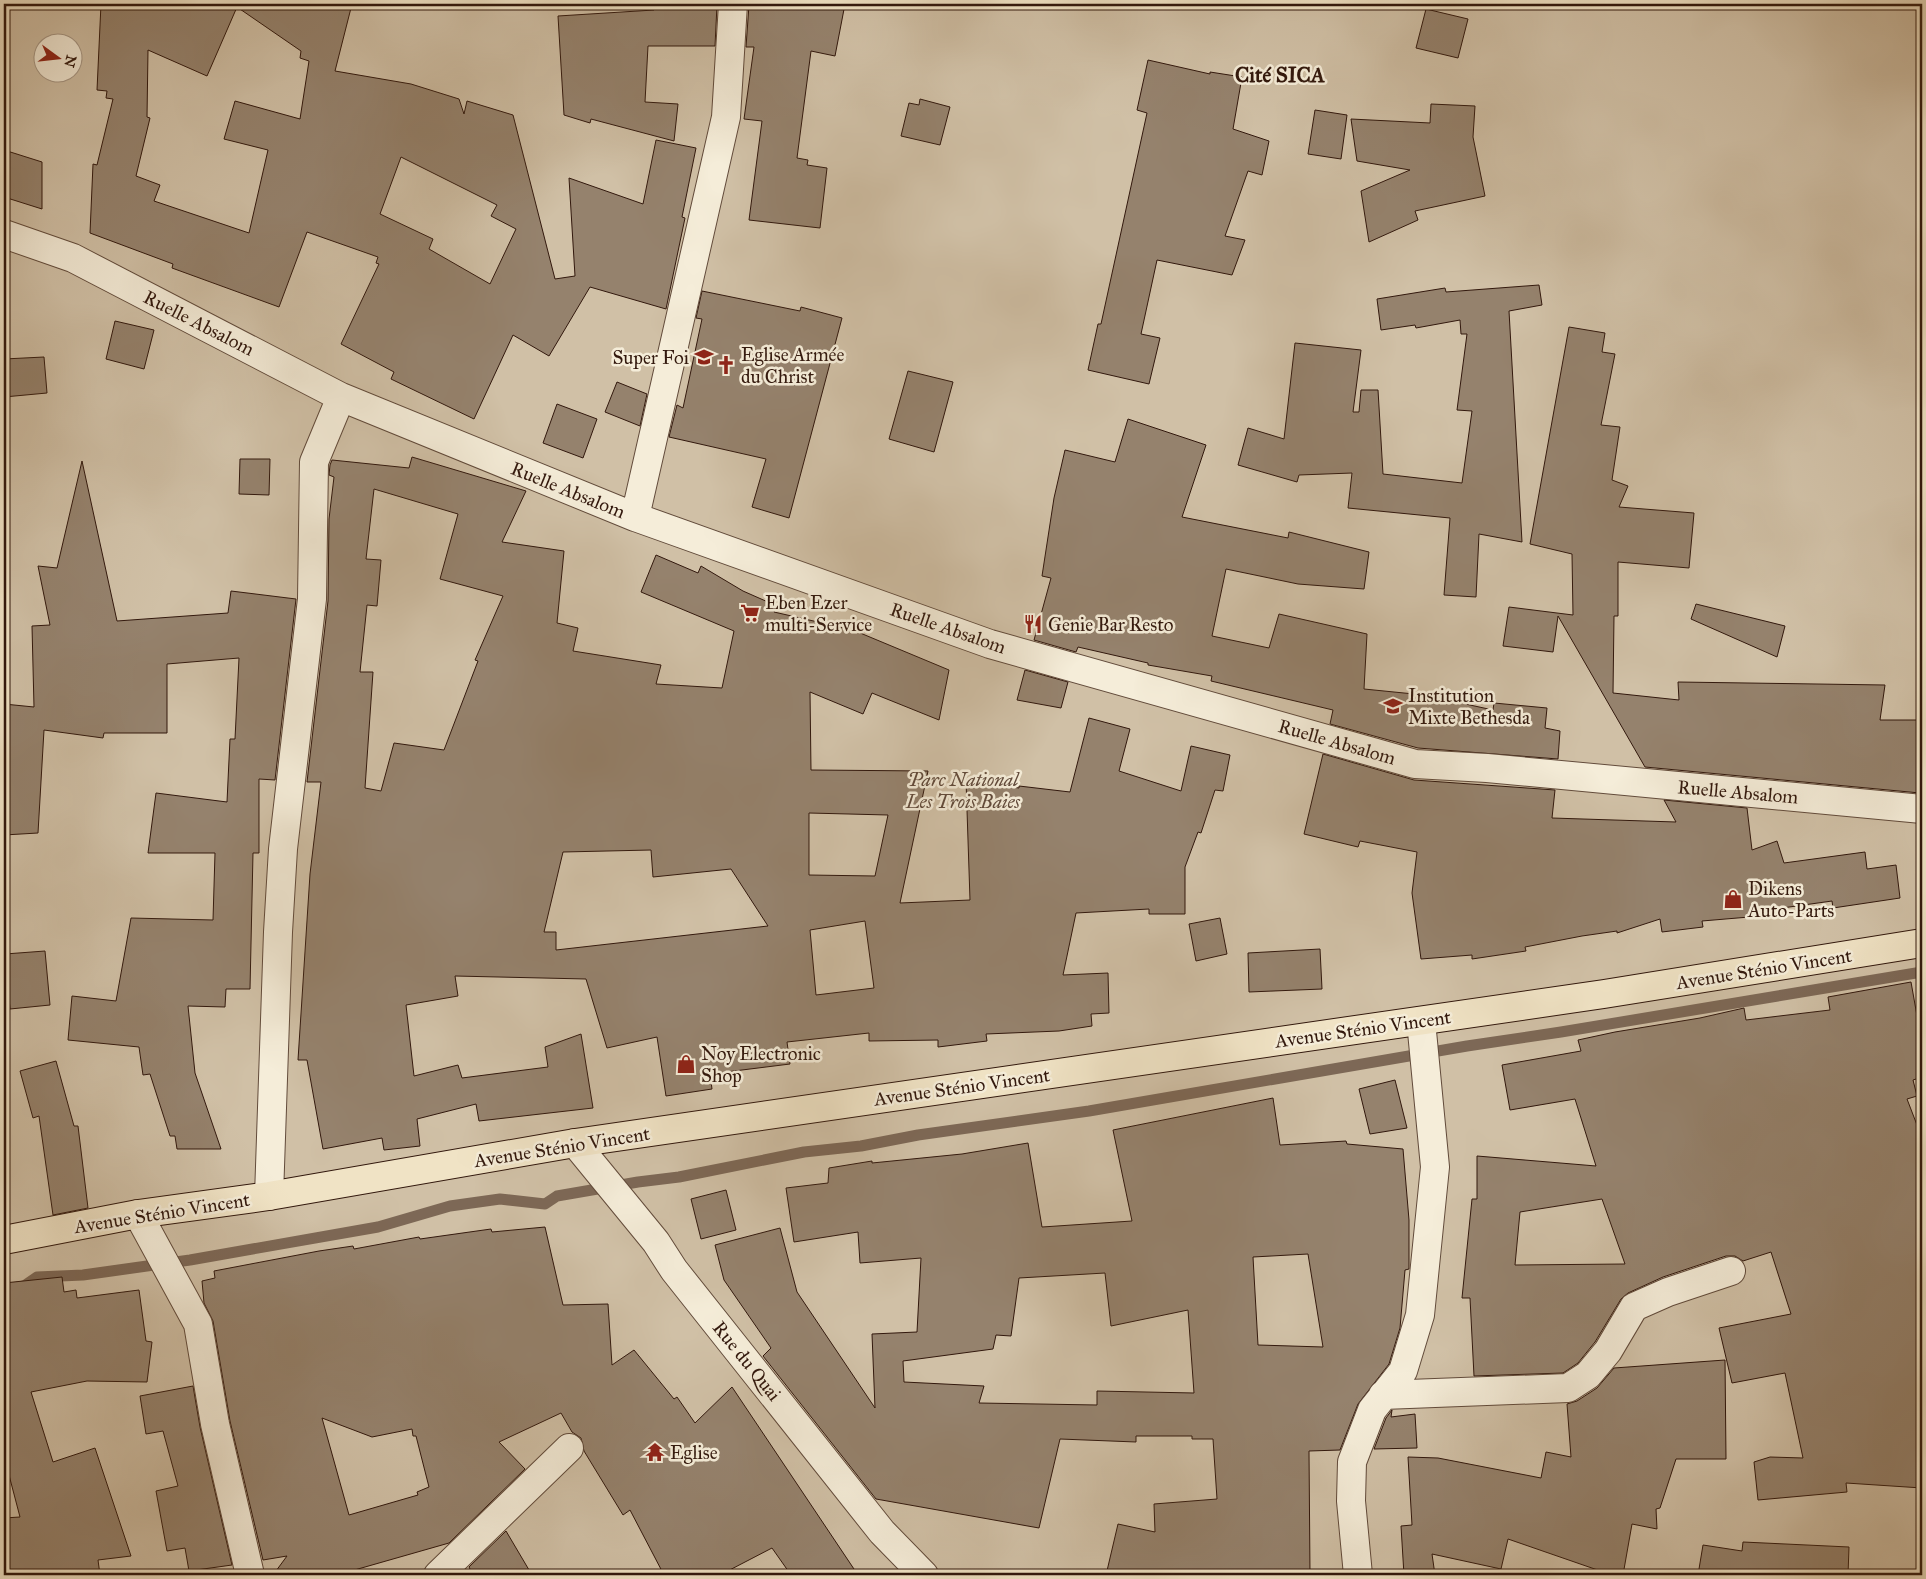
<svg xmlns="http://www.w3.org/2000/svg" width="1926" height="1579" font-family="'IM FELL Great Primer',serif">
	<rect width="100%" height="100%" fill="#f0e3c5"/>
	<filter id="stains"><feTurbulence type="fractalNoise" baseFrequency=".004" numOctaves="4"/><feColorMatrix values="0 0 0 0 .2 0 0 0 0 .09 0 0 0 0 .02 0 0 0 .5 -.17"/></filter>
	<radialGradient id="worn" r=".72"><stop offset=".6" stop-color="#630" stop-opacity="0"/><stop offset="1" stop-color="#630" stop-opacity=".3"/></radialGradient>
	<path fill="#d0c0a6" stroke="#816c5a" fill-rule="evenodd" d="M4,4H1922V1575H4ZM42,42H72V72H42Z"/>
	<g fill="none" stroke-linecap="round" stroke-linejoin="round">
		<path stroke="#7d6856" stroke-width="11" d="M4,1290L24,1286L37,1277L83,1275L190,1260L378,1227L450,1206L500,1199L545,1204L557,1196L638,1182L679,1177L804,1152L861,1146L918,1135L1089,1111L1467,1046L1561,1032L1922,972"/>
	</g>
	<path fill="#95826d" stroke="#32180d" fill-rule="evenodd" d="M101,4H352L335,71L411,84L459,99L464,114L467,101L513,115L555,279L575,276L569,178L643,204L656,140L696,148L682,217L685,218L666,309L590,287L549,356L513,335L474,419L391,379L394,372L341,344L379,264L376,263L378,257L307,232L279,307L172,268L173,264L90,233L93,164L97,165L113,99L106,98L107,91L97,90ZM237,7L301,51L300,58L309,61L300,119L235,101L224,139L268,150L249,233L154,201L160,185L136,176L150,118L147,117L148,50L207,76ZM401,157L497,205L491,216L516,229L490,284L429,249L433,239L380,214Z
		M758,4H845L835,56L811,51L797,158L808,160L807,165L827,168L820,228L749,220L762,121L744,119L754,47H746L749,5Z
		M654,5H717L715,46H648L645,102L678,104L674,141L591,119L590,123L564,115L558,16L654,10Z
		M1426,9L1468,19L1458,58L1416,48Z
		M1148,60L1210,74V72L1242,77L1233,129L1269,141L1262,175L1248,171L1225,236L1245,240L1232,275L1157,260L1141,334L1160,338L1149,384L1088,370L1098,324H1101L1147,113L1137,110Z
		M920,99L950,107L940,145L901,136L909,103L919,105Z
		M1431,104L1475,106L1473,137L1485,196L1415,211L1418,220L1369,242L1361,191L1410,170L1357,161L1351,119L1430,123Z
		M1315,110L1347,115L1341,159L1308,154Z
		M4,150L42,162V209L4,197Z
		M1539,285L1542,305L1509,311L1522,542L1479,534L1476,597L1444,595L1450,518L1348,508L1352,473L1299,475L1297,482L1238,465L1248,428L1284,439L1295,343L1361,350L1353,412H1359L1361,390H1378L1383,474L1462,483L1472,411L1457,410L1467,334H1461L1460,320L1416,328L1415,325L1381,330L1377,299L1445,288L1446,292Z
		M702,291L800,311L801,307L842,318L789,518L752,507L766,459L669,437L677,405L683,408L702,319L696,318Z
		M115,321L154,330L144,369L106,359Z
		M1569,327L1605,333L1602,352L1615,354L1601,425L1620,427L1612,480L1628,486L1619,507L1694,513L1689,568L1618,562V616H1614L1613,693L1679,700L1678,682L1885,685L1880,720H1922V778L1920,793L1645,767L1558,616L1553,652L1503,646L1509,607L1573,615L1572,554L1530,544Z
		M44,357L47,393L4,397V359Z
		M908,371L953,382L934,452L889,439Z
		M617,382L647,394L640,426L605,412Z
		M557,404L597,419L583,458L543,443Z
		M1128,419L1206,445L1182,517L1288,538L1289,532L1369,552L1364,589L1298,584L1226,569L1212,636L1269,648L1279,614L1367,634L1364,689L1424,695L1493,710L1494,703L1547,708L1545,728L1560,731L1558,759L1418,748L1330,724L1333,710L1211,681L1212,676L1148,665V663L1078,647L1076,652L1034,640L1051,578L1042,576L1054,498L1065,450L1115,462Z
		M412,457L526,491L502,542L564,551L557,623L578,628L573,651L661,665L656,684L722,688L734,631L641,592L656,555L698,573L701,566L743,591L777,606L774,612L853,630L949,670L939,720L872,693L863,714L810,692L811,770L928,771L900,903L970,900L966,780L1019,788V786L1070,792L1089,718L1130,729L1119,771L1181,791L1191,746L1230,755L1223,791L1215,790L1201,833L1198,832L1185,867V914H1149V909L1076,913L1063,975L1108,973L1109,1013L1091,1014L1092,1026L1059,1031L986,1034L987,1041L938,1047V1040L869,1041V1033L787,1042L790,1064L710,1074L712,1089L666,1096L657,1037L607,1048L586,979L455,976L458,996L406,1005L414,1076L458,1065L462,1078L548,1067L545,1047L581,1034L593,1108L479,1121L476,1104L417,1119L420,1146L384,1150L382,1138L323,1149L307,1060H298L310,874L321,782H307L328,601L329,519L334,477L329,475L330,465L332,460L409,468ZM374,489L458,514L440,579L503,596L475,660L478,661L444,750L394,743L381,791L365,788L373,672H360L367,605L377,606L381,560L366,559ZM809,813L888,815L875,876L809,875ZM651,850L653,877L731,869L768,926L556,950V932H544L563,852ZM865,921L874,988L816,995L810,930Z
		M240,459H270L269,495L239,494Z
		M82,461L117,621L228,613L231,591L296,599L275,780L259,779V853H253L250,989H226L225,1007L188,1006L195,1073L221,1149H177L175,1136H170L150,1074L143,1075L139,1047L68,1040L72,996L116,1001L131,918L213,920L215,853H148L156,793L227,802L230,739H235L239,658L167,664V733H104L103,738L44,730L38,833L4,835V704L34,707L32,626L50,625L38,566L57,568Z
		M1696,604L1785,626L1777,657L1691,619Z
		M1025,670L1068,682L1061,708L1017,700Z
		M1323,754L1414,780L1555,790L1552,818L1676,822L1664,800L1747,808L1752,850L1777,841L1784,863L1865,852L1867,869L1896,865L1900,898L1833,908L1832,901L1761,911V916L1702,921L1703,927L1662,932L1660,919L1617,933V931L1582,936L1525,947L1526,951L1472,959V955L1421,959L1412,893L1417,852L1360,841L1358,847L1304,834Z
		M1220,918L1227,954L1196,961L1189,924Z
		M1320,949L1322,989L1249,992L1248,953Z
		M45,951L50,1005L10,1009L5,954Z
		M1911,982L1922,1044V1077L1913,1080L1917,1096L1907,1099L1922,1138V1488L1846,1483L1847,1492L1758,1500L1754,1462L1770,1457L1803,1458L1785,1373L1732,1383L1719,1328L1791,1314L1771,1252L1743,1261L1735,1256H1726L1663,1277L1628,1293L1621,1299L1595,1342L1578,1363L1563,1373L1474,1376L1470,1298H1462L1472,1199H1477V1156L1596,1166L1575,1099L1510,1110L1502,1065L1581,1051L1578,1040L1615,1032L1700,1018L1744,1008L1746,1020L1830,1010L1828,997ZM1602,1199L1625,1264L1515,1265L1520,1212Z
		M56,1061L74,1126H78L88,1208L53,1215L39,1116L33,1118L20,1071Z
		M1395,1080L1407,1128L1370,1134L1359,1089Z
		M1273,1098L1280,1145L1346,1141L1347,1144L1403,1149L1409,1220V1269L1405,1270L1400,1328L1389,1364L1358,1404L1340,1450L1309,1451L1310,1575H1106L1118,1524L1155,1532L1154,1504L1217,1499L1213,1439H1192V1436H1136V1442L1060,1439L1039,1528L876,1499L763,1356L771,1348L724,1280L715,1245L780,1228L797,1292L875,1408L872,1334L917,1332L921,1258L860,1263L858,1232L794,1242L786,1188L828,1183L829,1168L872,1161V1163L962,1154L1028,1143L1042,1227L1132,1221L1113,1130ZM1308,1254L1323,1347L1258,1345L1253,1257ZM1105,1273L1111,1326L1188,1310L1194,1393L1097,1391V1405L979,1403L984,1386L904,1382L903,1361L993,1349L996,1335L1011,1336L1019,1278Z
		M726,1190L736,1230L701,1239L691,1199Z
		M545,1227L563,1305L608,1304L612,1365L634,1350L674,1399L677,1397L695,1423L732,1387L858,1575H791L772,1548L720,1575H664L630,1510L623,1515L584,1451L581,1438L572,1432L561,1413L499,1442L525,1469L449,1543L337,1575H273L287,1556L263,1560L230,1421L213,1321L204,1303L202,1281L215,1278L214,1271L319,1251L353,1246L354,1249L419,1237L420,1239L491,1229L492,1232ZM322,1418L372,1437L412,1429L413,1436H416L429,1487L417,1492L418,1495L349,1515Z
		M62,1277L64,1292L76,1290L77,1298L139,1290L146,1341L152,1342L147,1382L87,1381L31,1392L53,1462L95,1448L131,1556L98,1560L100,1575H4V1518L20,1517L4,1456V1283Z
		M1725,1360L1726,1459H1676L1660,1508L1656,1509L1657,1529L1632,1524L1623,1575H1612L1508,1539L1501,1569L1432,1554L1435,1575H1404L1401,1526L1412,1525L1408,1457L1438,1458L1541,1478L1546,1452L1571,1457L1567,1404L1577,1401L1597,1388L1614,1368Z
		M193,1386L200,1427L232,1565L189,1571L185,1548L167,1551L156,1491L178,1486L163,1431L146,1434L140,1396Z
		M1392,1410L1391,1417L1415,1414L1417,1448L1374,1449L1386,1418Z
		M506,1531L532,1575H473L469,1567Z
		M1743,1542L1849,1547L1848,1575L1786,1571V1575H1698L1703,1545L1742,1551Z"/>
	<g fill="none" stroke-linecap="round" stroke-linejoin="round">
		<g stroke="#624b3b" stroke-width="30">
			<path id="minor" d="M4,234L73,258L341,397L635,517L990,644L1415,764L1487,768L1922,809
				M635,517L726,117L733,4
				M575,1143L656,1242L674,1270L882,1532L924,1575
				M269,1196L278,932L283,849L312,599L314,462L341,397
				M138,1214L198,1324L215,1424L250,1575
				M1383,1395L1568,1388L1588,1375L1608,1351L1634,1307L1668,1292L1731,1271
				M438,1575L569,1448
				M1358,1575L1351,1501L1352,1462L1372,1410L1403,1371L1420,1315L1435,1167L1421,1021"/>
		</g>
		<g stroke="#32180d" stroke-width="30">
			<path id="major" d="M4,1240L138,1214L269,1196L575,1143L1604,994L1922,943"/>
		</g>
		<use href="#minor" stroke="#f5edd9" stroke-width="28"/>
		<use href="#major" stroke="#f0e3c5" stroke-width="28"/>
	</g>
	<defs>
		<g id="school-bare" transform="scale(1.5)"><path d="M0-5L7-2L0 1L-7-2ZM-4 1L0 2.5L4 1V4Q0 6-4 4Z" fill="#8f2418" stroke="#f5edd9" stroke-width="2.5" paint-order="stroke"/></g>
		<g id="church-bare" transform="scale(1.5)"><path d="M-1.2-6h2.4v3.5h3.3v2.4h-3.3V6h-2.4V-.1h-3.3v-2.4h3.3Z" fill="#8f2418" stroke="#f5edd9" stroke-width="2.5" paint-order="stroke"/></g>
		<g id="supermarket-bare" transform="scale(1.5)"><path d="M-6-5.5h2.5l.6 2H6L4.5 2H-2.5L-4.4-4H-6ZM-1.5 3.2a1.3 1.3 0 1 0 .1 0ZM3 3.2a1.3 1.3 0 1 0 .1 0Z" fill="#8f2418" stroke="#f5edd9" stroke-width="2.5" paint-order="stroke"/></g>
		<g id="restaurant-bare" transform="scale(1.5)"><path d="M-5-6h1v4h1v-4h1v4h1v-4h1v5L-1.5 .5V6h-2V.5L-5-1ZM5-6V6H3V1.5H1.5Q1.5-4 5-6Z" fill="#8f2418" stroke="#f5edd9" stroke-width="2.5" paint-order="stroke"/></g>
		<g id="shop-bare" transform="scale(1.5)"><path d="M-5-2.5h2.3a2.7 3.5 0 0 1 5.4 0H5L5.5 6h-11ZM-1.5-2.5h3a1.5 2.3 0 0 0-3 0Z" fill="#8f2418" stroke="#f5edd9" stroke-width="2.5" paint-order="stroke"/></g>
		<g id="temple-bare" transform="scale(1.5)"><path d="M0-6L5-2H3V0L6.5 2.5H4V6H1.5V3h-3V6H-4V2.5H-6.5L-3 0V-2H-5Z" fill="#8f2418" stroke="#f5edd9" stroke-width="2.5" paint-order="stroke"/></g>
	</defs>
	<g fill-rule="evenodd">
		<use href="#school-bare" x="704" y="357"/>
		<use href="#church-bare" x="726" y="365"/>
		<use href="#supermarket-bare" x="750" y="613"/>
		<use href="#restaurant-bare" x="1033" y="624"/>
		<use href="#school-bare" x="1393" y="706"/>
		<use href="#shop-bare" x="1733" y="899"/>
		<use href="#shop-bare" x="686" y="1064"/>
		<use href="#temple-bare" x="655" y="1452"/>
	</g>
	<g text-anchor="middle" dominant-baseline="central" stroke-width="5" stroke-linejoin="round" paint-order="stroke">
		<g font-size="19" fill="#32180d" stroke="#f5edd9">
			<text transform="translate(199 323) rotate(27)">Ruelle Absalom</text>
			<text transform="translate(568 490) rotate(22)">Ruelle Absalom</text>
			<text transform="translate(948 628) rotate(19)">Ruelle Absalom</text>
			<text transform="translate(1337 742) rotate(16)">Ruelle Absalom</text>
			<text transform="translate(1738 792) rotate(5)">Ruelle Absalom</text>
			<text transform="translate(1764 969) rotate(-9)">Avenue Sténio Vincent</text>
			<text transform="translate(1363 1029) rotate(-8)">Avenue Sténio Vincent</text>
			<text transform="translate(962 1087) rotate(-8)">Avenue Sténio Vincent</text>
			<text transform="translate(562 1147) rotate(-9)">Avenue Sténio Vincent</text>
			<text transform="translate(162 1213) rotate(-9)">Avenue Sténio Vincent</text>
			<text transform="translate(747 1361) rotate(51)">Rue du Quai</text>
		</g>
		<g font-size="19" fill="#32180d" stroke="#f5edd9" text-anchor="start">
			<text x="741" y="354">Eglise Armée<tspan x="741" dy="22">du Christ</tspan></text>
			<text x="689" y="357" text-anchor="end">Super Foi</text>
			<text x="765" y="602">Eben Ezer<tspan x="765" dy="22">multi-Service</tspan></text>
			<text x="1048" y="624">Genie Bar Resto</text>
			<text x="1408" y="695">Institution<tspan x="1408" dy="22">Mixte Bethesda</tspan></text>
			<text x="1748" y="888">Dikens<tspan x="1748" dy="22">Auto-Parts</tspan></text>
			<text x="701" y="1053">Noy Electronic<tspan x="701" dy="22">Shop</tspan></text>
			<text x="670" y="1452">Eglise</text>
		</g>
		<g font-size="19" font-style="italic" fill="#614a3b" stroke="#f5edd9">
			<text x="963" y="779">Parc National<tspan x="963" dy="22">Les Trois Baies</tspan></text>
		</g>
		<g font-size="21" font-weight="bold" fill="#32180d" stroke="#f5edd9">
			<text x="1280" y="75">Cité SICA</text>
		</g>
	</g>
	<rect width="1926" height="1579" fill="none" stroke="#f0e3c5" stroke-width="20"/>
	<rect x="5" y="5" width="1916" height="1569" fill="none" stroke="#32180d" stroke-width="2.5"/>
	<rect x="10" y="10" width="1906" height="1559" fill="none" stroke="#32180d"/>
	<g transform="translate(58 58) rotate(105)"><circle r="24" fill="#f5edd9" stroke="#a79887"/>
	<path d="M0-4L9 19L0 12L-9 19Z" fill="#8f2418"/>
	<text y="-8" font-size="14" font-weight="bold" text-anchor="middle" fill="#32180d">N</text>
	</g>
	<rect width="100%" height="100%" filter="url(#stains)"/>
	<rect width="100%" height="100%" fill="url(#worn)"/>
</svg>
